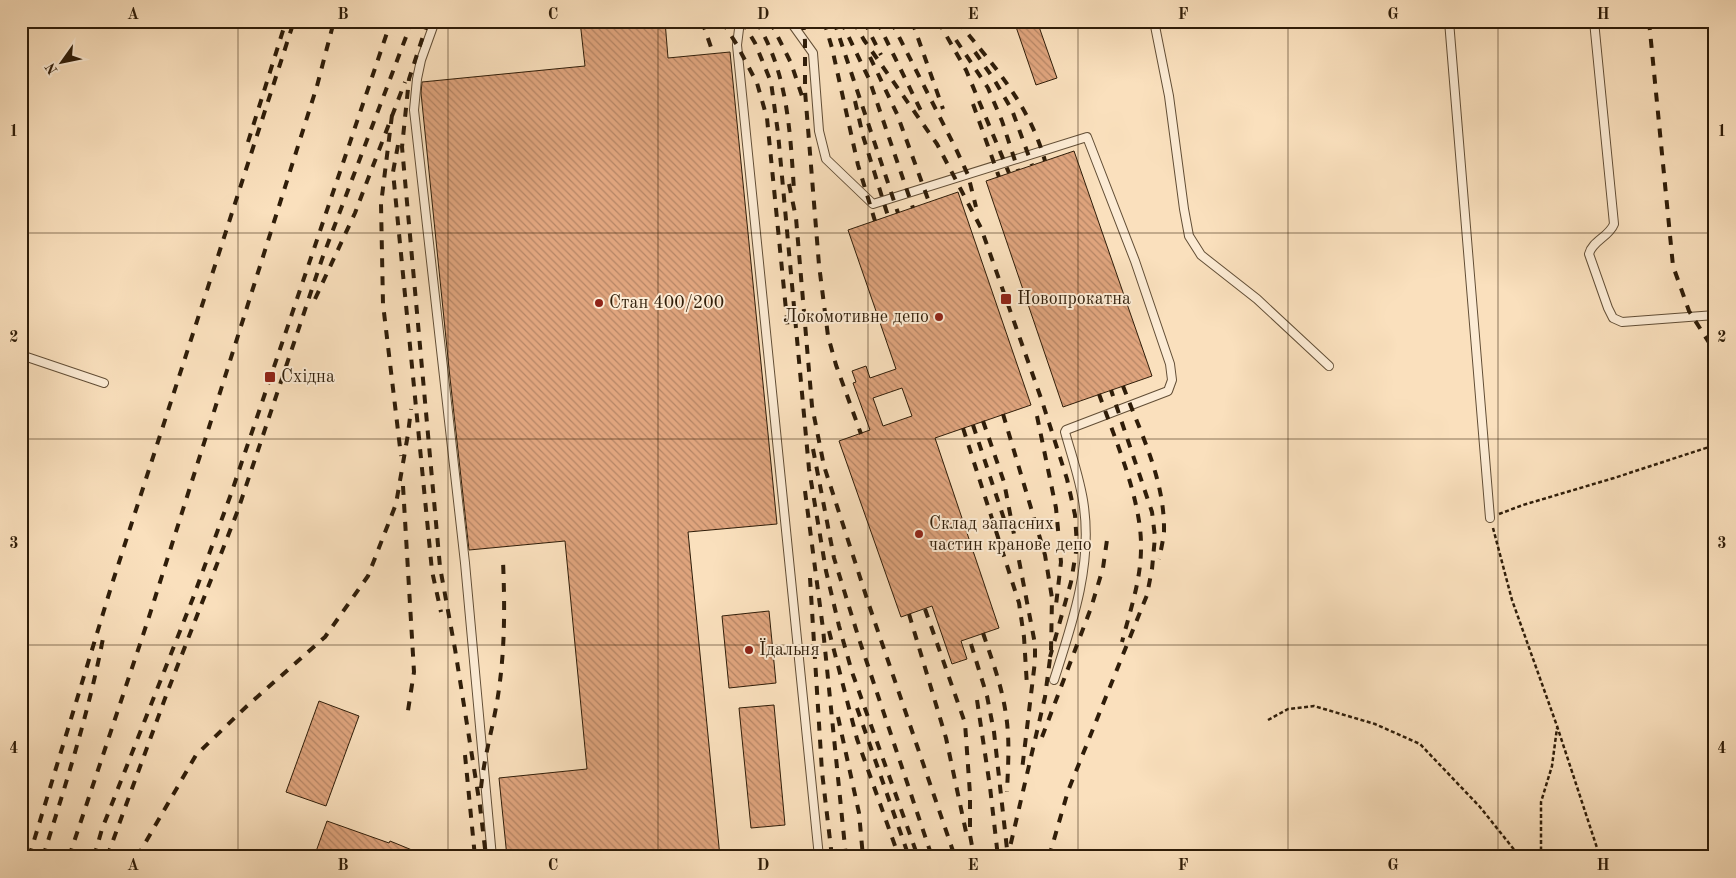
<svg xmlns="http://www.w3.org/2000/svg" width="1736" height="878" font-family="'Old Standard TT',serif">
	<defs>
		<pattern id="building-back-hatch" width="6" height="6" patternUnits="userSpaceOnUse" patternTransform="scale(1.25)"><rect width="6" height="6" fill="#dfa47d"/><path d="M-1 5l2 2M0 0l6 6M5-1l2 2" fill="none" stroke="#b58565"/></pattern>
	</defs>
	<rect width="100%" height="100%" fill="#fae0bd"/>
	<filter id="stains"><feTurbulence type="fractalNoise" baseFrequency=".004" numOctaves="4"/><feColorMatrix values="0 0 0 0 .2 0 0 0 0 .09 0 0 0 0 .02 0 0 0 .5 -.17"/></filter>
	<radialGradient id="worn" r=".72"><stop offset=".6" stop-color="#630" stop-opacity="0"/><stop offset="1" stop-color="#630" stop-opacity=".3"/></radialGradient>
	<path fill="url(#building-back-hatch)" stroke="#2f1d09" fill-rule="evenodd" d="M580,21H665L668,58L730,52L777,524L688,532L720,857H507L499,778L587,769L565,541L469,550L450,378L421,93L422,82L585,66Z
		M1014,21H1037L1057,78L1036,85Z
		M1074,151L1152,376L1063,407L986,181Z
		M958,192L1031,405L935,438L999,628L961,641L967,659L952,664L932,606L901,617L839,441L870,430L853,383L856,382L852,371L866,366L870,378L896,369L848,230ZM902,388L912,416L883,426L873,398Z
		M769,611L776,683L729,688L722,616Z
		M319,701L359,716L326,806L286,792Z
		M774,705L785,825L751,828L739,708Z
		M327,821L389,843L390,841L429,857H314Z"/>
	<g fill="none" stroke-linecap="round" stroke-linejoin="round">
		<g stroke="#624e36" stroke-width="10">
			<path id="service" d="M435,21L421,60L417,79L414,110L465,563L492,857
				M740,21L737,45L819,857
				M790,21L813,53L819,131L826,159L873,204L1087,137L1135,261L1170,364L1172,380L1168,391L1066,430L1065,432C1072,457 1081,482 1084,507C1092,567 1072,624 1054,680
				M1154,21L1169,96L1184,209L1189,236L1201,255L1257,299L1329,366
				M1449,21L1490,518
				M1594,21L1614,224C1609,237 1592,241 1589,254L1608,308L1613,318L1622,322L1715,315
				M21,355L104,383"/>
		</g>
		<path stroke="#2f1d09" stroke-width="2.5" stroke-dasharray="4 2.5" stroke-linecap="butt" d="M1499,514L1523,505L1614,478L1715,445
			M1493,528L1512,600L1557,726L1600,857
			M1268,720L1288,709L1314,706L1375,724L1420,744L1480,807L1520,857
			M1426,857L1517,853
			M1541,857V802L1552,766L1557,728"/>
		<use href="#service" stroke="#fcebd4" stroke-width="8"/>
		<path stroke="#2f1d09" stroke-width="4" stroke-dasharray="9 9" stroke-linecap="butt" d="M428,21L409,79L402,147L440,567L455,649L480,806L486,857
			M702,21L713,53
			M722,21L737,45L757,83L767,118L788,330
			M742,21L755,43L771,82L778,133L809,469L826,571L839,626L852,672L918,857
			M756,21C788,73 790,131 794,190
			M770,21L791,63L802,96
			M803,21L805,41V91L819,265L828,336L836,365L861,434
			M824,21L832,48L858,165L875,221
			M834,21L898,213
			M841,21L869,79L913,208
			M853,21L864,40L937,144L981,228L1042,401L1067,479L1075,515L1077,546L1071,582L1050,657
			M864,21L881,55
			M877,21L923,115
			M891,21L956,149L968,175L976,207
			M912,21L943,109
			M938,21L966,70L1009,173
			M957,21C993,64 1030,106 1045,161
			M1649,21L1673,266L1689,311L1715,352
			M956,40L988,88L1002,121L1018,170
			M975,52L995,81L1012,110L1032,165
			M870,57L897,114L929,202
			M855,101L863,136L888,216
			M973,104L999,177
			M392,115L381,204L383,304L401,456
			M248,142L286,21
			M398,145L393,172L432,571L441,612
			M789,184L796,218L812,406L824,466L869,605L955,857
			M315,299L355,213L405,82
			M1123,386C1141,434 1165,480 1164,532C1163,541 1161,550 1159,559
			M1099,394C1115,439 1142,501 1141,548C1141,580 1130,611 1122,642
			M1003,414L1045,555L1052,598L1051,651L1045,697L1010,847V857
			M1037,416L1056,508L1061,562L1056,605
			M983,421L1004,482L1035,644V661L1022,770
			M973,425L1007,528
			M963,428L1019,603L1024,637L1027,686
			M813,449L834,558L859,639L932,857
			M403,486L414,672L407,717
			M805,491L823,629L846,857
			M810,578L822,772L832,857
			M925,609L965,723L970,794V835L974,857
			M909,614L946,738L966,832
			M829,631L857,739L899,857
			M983,633C992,660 1002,686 1006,715C1010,740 1008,767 1007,792
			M971,644L987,696L994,732L1007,849
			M977,700L990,787L998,857
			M857,708L909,857
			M838,717L859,813L863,857
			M1042,737L1091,608L1103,568L1108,533
			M465,755L475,857
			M481,788C484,758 492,731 497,702C505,654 505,609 503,561
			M29,857L112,584L294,21
			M43,857C66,783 90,709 104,633
			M69,857L148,620L317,86L334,21
			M94,857L102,829L193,598L231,494L391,21
			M107,857L167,693L238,510L322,259L412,21
			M137,857L196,755L247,706L325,637L368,576L396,504L408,434L411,409
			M1049,857L1068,791L1147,595L1152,569L1155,537L1152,512L1111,390"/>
	</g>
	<path fill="none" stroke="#2f1d09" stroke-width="1" stroke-opacity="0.55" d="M238,21V857M448,21V857M658,21V857M868,21V857M1078,21V857M1288,21V857M1498,21V857M21,233H1715M21,439H1715M21,645H1715"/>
	<g fill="#8f2418" stroke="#fcebd4" stroke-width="2">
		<rect x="1000" y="293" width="12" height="12" rx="2.5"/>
		<circle cx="599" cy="303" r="5"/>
		<circle cx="939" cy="317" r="5"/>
		<rect x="264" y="371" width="12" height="12" rx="2.5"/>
		<circle cx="919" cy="534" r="5"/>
		<circle cx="749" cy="650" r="5"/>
	</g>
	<g text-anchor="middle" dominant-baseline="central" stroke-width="4" stroke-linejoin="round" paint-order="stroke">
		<g font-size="18" fill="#2f1d09" stroke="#fcebd4" text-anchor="start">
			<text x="1017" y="299">Новопрокатна</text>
			<text x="609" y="303">Стан 400/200</text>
			<text x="929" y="317" text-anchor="end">Локомотивне депо</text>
			<text x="281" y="377">Східна</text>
			<text x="929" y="524">Склад запасних<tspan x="929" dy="21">частин кранове депо</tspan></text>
			<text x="759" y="650">Їдальня</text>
		</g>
	</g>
	<rect width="1736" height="878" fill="none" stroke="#fae0bd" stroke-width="55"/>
	<g transform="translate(62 62) rotate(237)" stroke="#fcebd4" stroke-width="4" paint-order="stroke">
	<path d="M0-4L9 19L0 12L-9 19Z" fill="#2f1d09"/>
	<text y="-8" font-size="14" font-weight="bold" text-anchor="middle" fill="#2f1d09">N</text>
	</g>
	<rect x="28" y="28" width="1680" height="822" fill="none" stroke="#2f1d09" stroke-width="2"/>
	<g font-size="16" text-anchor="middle" font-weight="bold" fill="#2f1d09">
		<text x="133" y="19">A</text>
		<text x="343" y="19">B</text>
		<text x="553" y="19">C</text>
		<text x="763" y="19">D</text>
		<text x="973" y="19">E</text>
		<text x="1183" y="19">F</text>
		<text x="1393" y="19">G</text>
		<text x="1603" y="19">H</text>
		<text x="14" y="136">1</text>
		<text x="1722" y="136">1</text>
		<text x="14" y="342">2</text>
		<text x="1722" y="342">2</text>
		<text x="14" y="548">3</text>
		<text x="1722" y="548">3</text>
		<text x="14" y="753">4</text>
		<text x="1722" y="753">4</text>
		<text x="133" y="870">A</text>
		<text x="343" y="870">B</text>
		<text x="553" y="870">C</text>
		<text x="763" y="870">D</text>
		<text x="973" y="870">E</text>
		<text x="1183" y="870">F</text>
		<text x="1393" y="870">G</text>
		<text x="1603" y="870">H</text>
	</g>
	<rect width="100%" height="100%" filter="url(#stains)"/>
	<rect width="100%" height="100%" fill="url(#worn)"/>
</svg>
